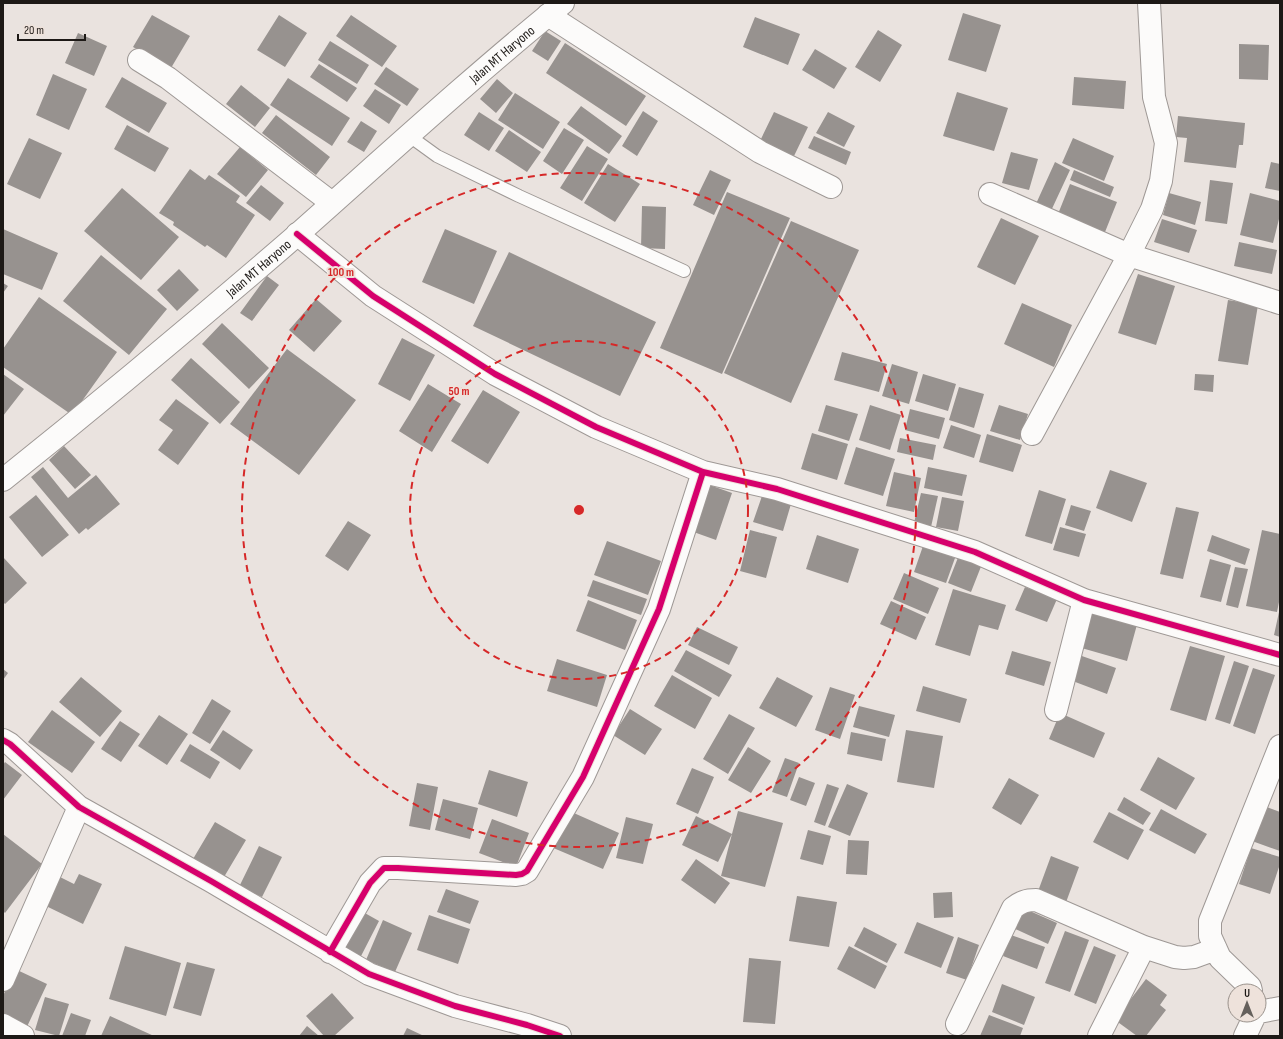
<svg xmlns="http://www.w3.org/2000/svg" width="1283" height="1039" font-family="'Sofia Sans Condensed',sans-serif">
	<rect width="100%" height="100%" fill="#eae3df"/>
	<path fill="#97928f" d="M963,13L1001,25L986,72L948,60Z
		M152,15L190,36L171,68L133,47Z
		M279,15L307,33L285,67L257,50Z
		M351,15L397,46L382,67L336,36Z
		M755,17L800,34L788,65L743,47Z
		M878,30L902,45L880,82L855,67Z
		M545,31L561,41L548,61L532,51Z
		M78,33L107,46L94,76L65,63Z
		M330,41L369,65L357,84L318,60Z
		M565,43L646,96L626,126L546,73Z
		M1239,44L1269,45L1268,80L1239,79Z
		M815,49L847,68L834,89L802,70Z
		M319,64L357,88L347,102L310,77Z
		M386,67L419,89L407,106L374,84Z
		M53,74L87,89L69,130L36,115Z
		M122,77L167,103L149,133L105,107Z
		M1074,77L1126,81L1124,109L1072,105Z
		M288,78L350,118L332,146L270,105Z
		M497,79L513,93L496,113L480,99Z
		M241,85L270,108L255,127L226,104Z
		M375,89L401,105L389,124L363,106Z
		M957,92L1008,108L994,151L943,136Z
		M515,93L560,122L543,149L498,120Z
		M581,106L622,136L609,154L567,124Z
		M643,111L658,121L637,156L622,146Z
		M479,112L504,128L489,151L464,135Z
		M774,112L808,127L794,156L760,141Z
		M828,112L855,126L844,147L816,133Z
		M276,115L330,157L316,175L262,133Z
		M1178,116L1245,123L1243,145H1239L1236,168L1184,162L1187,138L1176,137Z
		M361,121L377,131L364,152L347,142Z
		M127,125L169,148L155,172L114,149Z
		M564,128L584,140L562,174L543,161Z
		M509,130L541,152L527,172L495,151Z
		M814,136L851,152L846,165L808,148Z
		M29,138L62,153L40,199L7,184Z
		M1073,138L1114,156L1104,181L1062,163Z
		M587,146L608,159L582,201L560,188Z
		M240,147L268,170L246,197L217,174Z
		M1011,152L1038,159L1029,190L1002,183Z
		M1055,162L1070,170L1050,213L1035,206Z
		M1271,162L1280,164V191L1265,188Z
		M608,164L640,184L615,222L584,203Z
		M190,169L205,180L209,175L240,196L236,202L255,215L226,258L207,245L205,247L173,225L174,222L159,213Z
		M710,170L731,180L714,215L693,205Z
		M1074,170L1114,187L1110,197L1070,180Z
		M1210,180L1233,183L1227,224L1205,221Z
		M1070,184L1117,202L1103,237L1056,219Z
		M261,185L284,203L270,221L246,203Z
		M122,188L179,237L141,280L84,231Z
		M727,192L790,218L722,374L660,348Z
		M1169,193L1201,202L1195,225L1163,215Z
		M1250,193L1280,201V215L1273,243L1240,235Z
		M642,206L666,207L665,249L641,248Z
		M1001,218L1039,236L1015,285L977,267Z
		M1162,219L1197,230L1189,253L1154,242Z
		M791,221L859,250L791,403L724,373Z
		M3,229L58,253L42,290L3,274Z
		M445,229L497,251L474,304L422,282Z
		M1239,242L1277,250L1272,274L1234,266Z
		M509,252L656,322L620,396L473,326Z
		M101,255L167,309L129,355L63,301Z
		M179,269L199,290L177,311L157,290Z
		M1138,274L1175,286L1156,345L1118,333Z
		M267,276L279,285L252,321L240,313Z
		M3,283L8,286L3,293Z
		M39,297L117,352L72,415L3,367V349Z
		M316,299L342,321L314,352L289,330Z
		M1228,300L1258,305L1248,365L1218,361Z
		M1022,303L1072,325L1054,367L1004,344Z
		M222,323L269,368L249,389L202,344Z
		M402,338L435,355L410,401L378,384Z
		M287,349L356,400L299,475L230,424Z
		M842,352L887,364L879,392L834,380Z
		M191,358L240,402L220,424L171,380Z
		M892,364L918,372L909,404L882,396Z
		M3,374L24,389L3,416Z
		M923,374L956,384L948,411L915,401Z
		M1195,374L1214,375L1213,392L1194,390Z
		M428,384L461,404L432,452L399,431Z
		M959,387L984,394L974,428L949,420Z
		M483,390L520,412L488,464L451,441Z
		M176,399L209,423L178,465L158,450L173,430L159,420Z
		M826,405L858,414L849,441L818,431Z
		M870,405L901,415L890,450L859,440Z
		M999,405L1028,414L1020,440L990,431Z
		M910,409L945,418L939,439L905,430Z
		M951,425L981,435L974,458L943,448Z
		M812,433L848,444L837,480L801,469Z
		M987,434L1022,445L1013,472L979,462Z
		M900,438L936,445L933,460L897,452Z
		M64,446L91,475L75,489L49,460Z
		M856,447L895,459L883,496L844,484Z
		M43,467L68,498L96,475L120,504L88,530L86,528L79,534L31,477Z
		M928,467L967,475L962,496L924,488Z
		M1110,470L1147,483L1132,522L1096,508Z
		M894,472L921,478L914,512L886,506Z
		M704,483L732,493L716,540L688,530Z
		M1039,490L1066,499L1052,544L1025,536Z
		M921,493L938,496L931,527L914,523Z
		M36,495L69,535L42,557L9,517Z
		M762,496L791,504L783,531L753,522Z
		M942,497L964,501L958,531L936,527Z
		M1071,505L1091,511L1084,531L1065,525Z
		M1176,507L1199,512L1183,579L1160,574Z
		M348,521L371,535L348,571L325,556Z
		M1060,527L1086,534L1079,557L1053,550Z
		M750,530L777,537L766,578L740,571Z
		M1262,530L1280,534V597L1277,612L1246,606Z
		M817,535L859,549L848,583L806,569Z
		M1212,535L1250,549L1245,565L1207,551Z
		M607,541L661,561L648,595L594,575Z
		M923,546L955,558L946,583L914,572Z
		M959,555L982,564L971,592L948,583Z
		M3,557L27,583L5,604L3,602Z
		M1210,559L1231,565L1221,602L1200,597Z
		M1235,567L1248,569L1238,608L1226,605Z
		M904,573L939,588L928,614L893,599Z
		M593,580L647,599L641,615L587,596Z
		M1025,587L1057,599L1047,622L1015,610Z
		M953,589L1006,605L998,630L979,625L970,656L935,645Z
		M588,600L637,620L625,650L576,631Z
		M891,601L926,617L916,640L880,624Z
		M1089,608L1138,621L1127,661L1078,647Z
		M1279,612L1280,613V637L1274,635Z
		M697,627L738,647L729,665L688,645Z
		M1190,646L1225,656L1206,721L1170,710Z
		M686,650L732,675L719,697L674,671Z
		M1012,651L1051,662L1044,686L1005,674Z
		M1079,655L1116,668L1107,694L1070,680Z
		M557,659L607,675L597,707L547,691Z
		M1234,661L1249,666L1230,724L1215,719Z
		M1253,668L1275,675L1255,734L1233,726Z
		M3,669L8,673L3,680Z
		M672,675L712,698L695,729L654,706Z
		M81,677L122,711L100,737L59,702Z
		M777,677L813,696L796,727L759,708Z
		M923,686L967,699L960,723L916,711Z
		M830,687L855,695L840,739L815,730Z
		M212,699L231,711L210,744L192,733Z
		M859,706L895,715L889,737L853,727Z
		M630,709L662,729L645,755L613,735Z
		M52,710L95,742L72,773L28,742Z
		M1060,713L1105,733L1094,758L1049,739Z
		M729,714L755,728L728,774L703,759Z
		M159,715L188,734L167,765L138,746Z
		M120,721L140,734L121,762L101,749Z
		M223,730L253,750L240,770L210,750Z
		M906,730L943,736L934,788L897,782Z
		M851,732L886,739L882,761L847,754Z
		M190,744L220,762L210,779L180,761Z
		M748,747L771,761L751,793L728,780Z
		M1158,757L1195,778L1176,810L1140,790Z
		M785,758L799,763L787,797L772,792Z
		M5,762L22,775L3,800V765Z
		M692,768L714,777L698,814L676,804Z
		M489,770L528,782L517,817L478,804Z
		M799,777L815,783L806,806L790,800Z
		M1009,778L1039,795L1021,825L992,808Z
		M417,783L438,787L430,830L409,826Z
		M827,784L839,788L825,826L814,822Z
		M847,784L868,793L850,836L828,827Z
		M1124,797L1151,813L1143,825L1117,810Z
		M443,799L478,808L470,839L435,830Z
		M1264,806L1280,812V851L1252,841Z
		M1161,809L1207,834L1195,854L1149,830Z
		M567,810L619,833L603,869L551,847Z
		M738,811L783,823L765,887L721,876Z
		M1109,812L1144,830L1128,860L1093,842Z
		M696,816L732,834L718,862L682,845Z
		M626,817L653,824L643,864L616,858Z
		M492,819L529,833L516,867L479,853Z
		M215,822L246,840L224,877L193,859Z
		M808,830L831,836L823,865L800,859Z
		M3,834L42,864L5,913L3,911Z
		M848,840L869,841L867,875L846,874Z
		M259,846L282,857L262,897L239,887Z
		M1251,848L1280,857V864L1270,894L1239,884Z
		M1051,856L1079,867L1065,905L1037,894Z
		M696,859L730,883L715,904L681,880Z
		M79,874L102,884L83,924L46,906L60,877L74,884Z
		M446,889L479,901L470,924L437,912Z
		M952,892L953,917L934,918L933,893Z
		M797,896L837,902L829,947L789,941Z
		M1023,908L1057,923L1048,944L1013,928Z
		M363,912L379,921L360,958L344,950Z
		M429,915L470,929L458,964L417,950Z
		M383,920L412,933L395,972L366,960Z
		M917,922L954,937L941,968L904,953Z
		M864,927L897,944L887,963L854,946Z
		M1065,931L1089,940L1070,992L1045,983Z
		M1011,935L1045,947L1037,969L1003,956Z
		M958,937L979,945L967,980L946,973Z
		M125,946L181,963L166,1016L109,999Z
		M849,946L887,966L875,989L837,969Z
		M1094,946L1116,955L1096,1004L1074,995Z
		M749,958L781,961L775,1024L743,1022Z
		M187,962L215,969L201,1016L173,1008Z
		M15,969L47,984L25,1031L3,1021V996Z
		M1146,979L1167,995L1160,1005L1166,1010L1146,1036H1137L1115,1020Z
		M1002,984L1035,997L1024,1025L992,1012Z
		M332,993L354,1018L334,1036H324L306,1016Z
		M45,997L69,1004L59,1036L35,1030Z
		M71,1013L91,1020L85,1036H62Z
		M989,1015L1023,1028L1020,1036H980Z
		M110,1016L154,1036H101Z
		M307,1026L319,1036H299Z
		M407,1028L424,1036H403Z"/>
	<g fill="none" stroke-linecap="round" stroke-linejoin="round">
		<g stroke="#9e9895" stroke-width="14">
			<path id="service" d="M408,135L437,156L519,196L684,271"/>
		</g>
		<g stroke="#9e9895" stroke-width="24">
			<path id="minor" d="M548,15L760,152L831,187
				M139,60L168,78L332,203
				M990,194L1129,255L1280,303
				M297,234L373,296L495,374L596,427L703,472L777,489L975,552L1084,600L1280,655
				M1032,434L1129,255L1152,209L1161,181L1166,143L1154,97L1149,3
				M1056,710L1084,600
				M3,740L10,744L79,807L211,881L369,974L455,1006L527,1025L560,1036
				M330,952L370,883L384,868H398L516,875L522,874L527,871L583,777L659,609L703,472
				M3,980L79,807
				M1251,991L1250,987L1220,958L1210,936V921L1280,746
				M1259,1012L1280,1008
				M957,1024L1013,908C1021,902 1026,900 1036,900L1144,947L1175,957L1184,958L1194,957L1216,949
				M3,1025L23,1036
				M1099,1036L1144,947
				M1245,1036L1255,1015"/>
		</g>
		<g stroke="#9e9895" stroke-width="24">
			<g id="secondary">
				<path id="s1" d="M3,480C103,400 201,318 298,234C386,156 472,77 563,3"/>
			</g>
		</g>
		<use href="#service" stroke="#fcfbfa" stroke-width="12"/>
		<use href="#minor" stroke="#fcfbfa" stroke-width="22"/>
		<use href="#secondary" stroke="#fcfbfa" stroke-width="22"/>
		<g stroke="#eee2db" stroke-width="8">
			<path id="cycleway" d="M297,234L373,296L495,374L596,427L703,472L777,489L975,552L1084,600L1280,655
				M3,740L10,744L79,807L211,881L369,974L455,1006L527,1025L560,1036
				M330,952L370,883L384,868H398L516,875L522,874L527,871L583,777L659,609L703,472"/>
		</g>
		<use href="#cycleway" stroke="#d6006c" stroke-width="6"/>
	</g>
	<g fill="none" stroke="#d62828" stroke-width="2" stroke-dasharray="7 5">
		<circle cx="579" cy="510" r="169"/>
		<circle cx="579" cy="510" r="337"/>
	</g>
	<g text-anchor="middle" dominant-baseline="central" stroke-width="4" stroke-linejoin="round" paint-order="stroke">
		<g font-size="14" fill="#1d1916" stroke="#eee2db">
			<text stroke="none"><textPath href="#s1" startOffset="656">Jalan MT Haryono</textPath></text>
			<text stroke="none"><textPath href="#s1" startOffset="332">Jalan MT Haryono</textPath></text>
		</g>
	</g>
	<circle cx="579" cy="510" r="6" fill="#d62828" stroke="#eee2db" stroke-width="2"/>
	<g font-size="12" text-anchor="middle" font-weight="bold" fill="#d62828" stroke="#eee2db" stroke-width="4" stroke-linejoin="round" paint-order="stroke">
		<text x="341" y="276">100 m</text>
		<text x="459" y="395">50 m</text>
	</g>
	<rect width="1283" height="1039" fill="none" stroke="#1d1916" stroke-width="8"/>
	<g transform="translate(1247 1003)"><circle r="19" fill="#eee2db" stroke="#9a928c"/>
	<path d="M0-3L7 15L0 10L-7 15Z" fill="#65605c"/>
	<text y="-6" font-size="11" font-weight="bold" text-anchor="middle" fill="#1d1916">U</text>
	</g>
	<path d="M18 34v6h67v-6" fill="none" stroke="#1d1916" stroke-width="2"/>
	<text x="24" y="34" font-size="12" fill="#1d1916" stroke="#eee2db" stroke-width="3" paint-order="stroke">20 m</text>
</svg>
